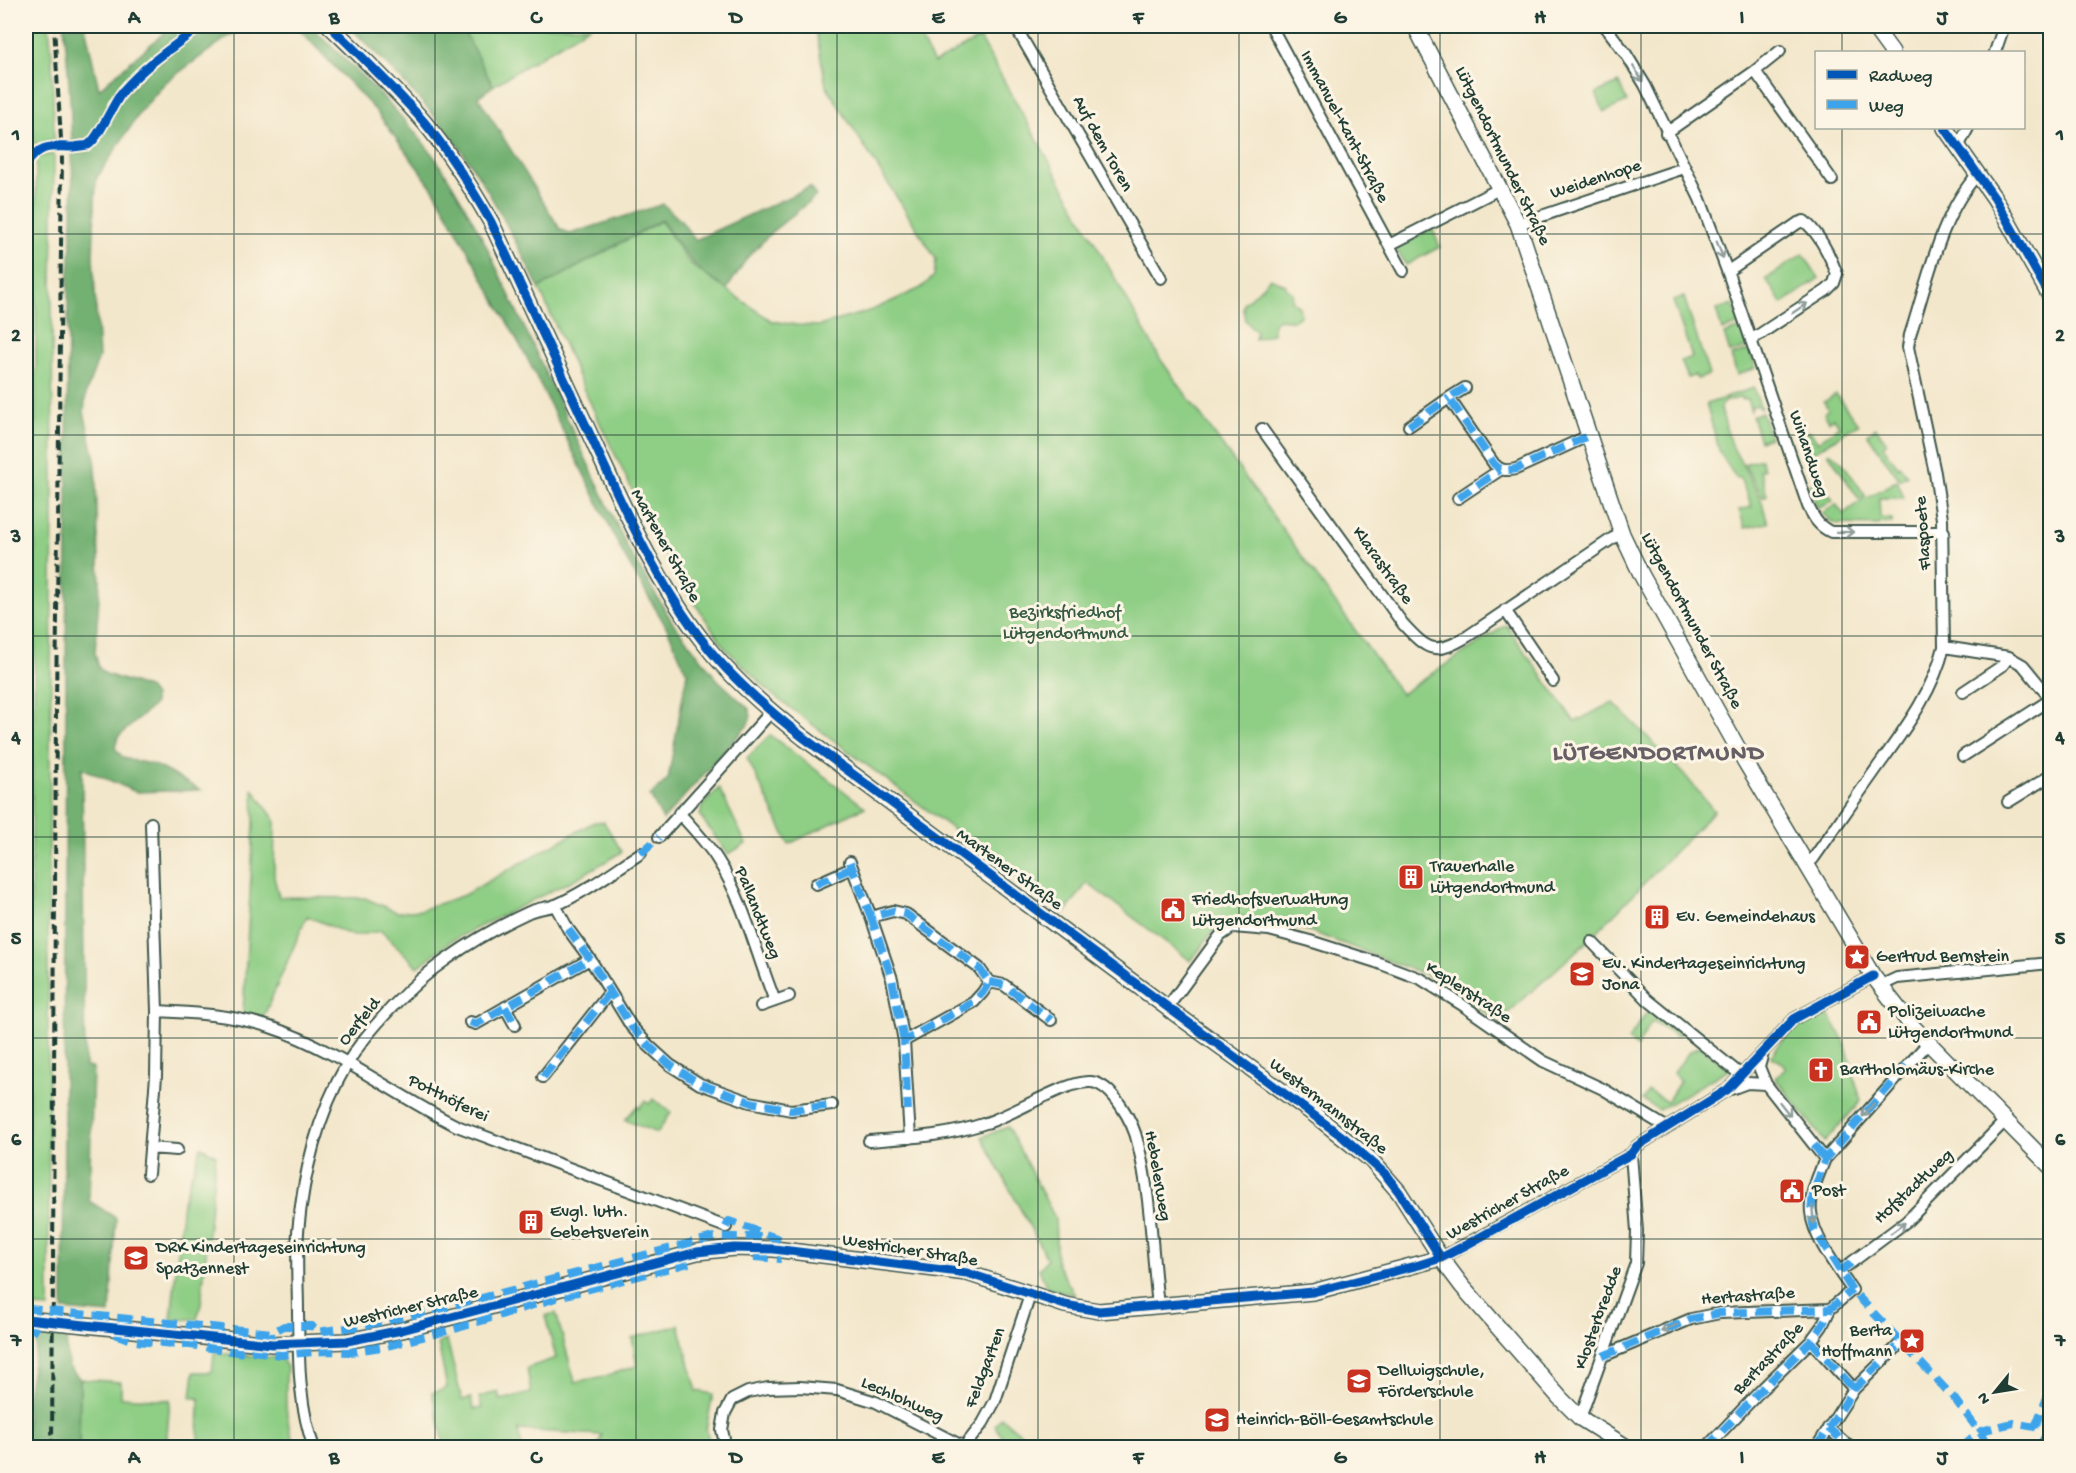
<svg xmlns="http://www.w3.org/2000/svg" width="2076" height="1473" font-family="'Gochi Hand',sans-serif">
	<rect width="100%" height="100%" fill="#fcf5e5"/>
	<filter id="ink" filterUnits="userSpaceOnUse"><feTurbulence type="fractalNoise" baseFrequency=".0167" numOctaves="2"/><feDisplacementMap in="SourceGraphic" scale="12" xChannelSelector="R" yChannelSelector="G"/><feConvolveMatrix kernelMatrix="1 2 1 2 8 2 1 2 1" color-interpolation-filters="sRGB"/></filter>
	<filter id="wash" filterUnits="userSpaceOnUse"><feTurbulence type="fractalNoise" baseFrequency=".008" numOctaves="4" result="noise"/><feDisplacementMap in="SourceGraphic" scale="24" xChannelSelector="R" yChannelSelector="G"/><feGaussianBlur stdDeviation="1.35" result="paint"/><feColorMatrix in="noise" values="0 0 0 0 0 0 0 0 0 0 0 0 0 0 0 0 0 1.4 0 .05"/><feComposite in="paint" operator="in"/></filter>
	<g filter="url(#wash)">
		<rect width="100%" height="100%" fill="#f3e7cb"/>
		<path fill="#8fce85" stroke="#57865c" stroke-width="1.5" d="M26,26H49L52,57L54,139L35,145L26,58Z
			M461,26H590L493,86Z
			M815,26H913L934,63L980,38L1161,360L1401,694L1506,625L1575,722L1613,702L1684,774L1714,811L1591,938L1499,1021L1424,974L1312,932L1271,921L1242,917L1217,926L1191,961L1087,883L1065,913L773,695L725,648L676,575L648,523L584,390L539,288L661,221L685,257L695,268L772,321L797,325L819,326L872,310L921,288L934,276L936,259L826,86Z
			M1619,83L1627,102L1604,112L1596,93Z
			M54,154L52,294L53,502L48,944L49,1308L32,1307L29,1182V998C23,979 25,962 30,944L35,622L36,157Z
			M1432,228L1440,247L1406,265L1396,249L1397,247Z
			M1803,254L1819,278L1782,304L1766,279Z
			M1270,278L1286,285V288L1293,293L1292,300L1299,307L1301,315C1292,326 1283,314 1273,323V334L1255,339L1256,332L1245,320L1243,309L1244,303L1259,290Z
			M1684,297L1709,375L1697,379L1695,375L1688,378L1681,361L1692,357L1673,301Z
			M1733,304L1740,324L1722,330L1716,310Z
			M1742,328L1748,347L1730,353L1724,334Z
			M1750,350L1756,368L1737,375L1731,356Z
			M1754,388L1761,409L1757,405L1751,407V412L1747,399L1742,400V397L1728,401L1726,397Z
			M1836,394L1858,424L1809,455L1802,436L1810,431L1818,442L1839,426L1834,418L1829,421L1824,413L1828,409L1824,402Z
			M1725,398L1726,402L1722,404L1721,409L1730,442L1761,499L1768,523L1745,528L1739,510L1752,507L1740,478H1736L1720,453L1706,404Z
			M1762,412L1770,437L1760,441L1752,416Z
			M1876,428L1887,443L1883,446L1898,467L1900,466L1907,475L1900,480L1867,434Z
			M1828,453H1831L1842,462L1865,495L1859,499Z
			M1761,459L1764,469L1760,470L1767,495L1763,497L1744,464Z
			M1819,479L1833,500L1818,509L1809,486Z
			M1897,480L1904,498H1879L1880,518L1892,519V523H1880L1879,525L1838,524L1832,522L1822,513L1836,504L1843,514L1866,497L1868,498Z
			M770,735L865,807L789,844L747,758Z
			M719,788L746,844L728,854L700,816L702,806Z
			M253,789L275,820L274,877L279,897L365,898L397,912L421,910L464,895L594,822H604L622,852L579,877L451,941L418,967L381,931L353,936L307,916L263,1018L243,1013L254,824Z
			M1651,1006L1681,1031L1677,1036L1652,1021L1637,1047L1628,1040Z
			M1827,1011L1845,1043L1861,1101L1825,1142L1775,1078L1785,1069L1783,1063L1772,1057L1775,1049L1799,1023Z
			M1700,1046L1729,1069L1659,1110L1642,1100L1648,1091L1667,1102L1680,1081L1673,1073L1689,1052Z
			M653,1099L671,1112L657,1133L625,1120L637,1106L639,1108L645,1101L649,1104Z
			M1008,1127L1055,1218L1057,1264L1075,1295L1047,1288L1039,1269L1047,1259L982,1137Z
			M201,1147L216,1155L201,1304L197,1319L171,1320L183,1201Z
			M556,1313L575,1382L605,1376L637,1366L632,1338L679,1325L697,1391L713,1394L706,1430L712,1447H598L602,1435L518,1430L522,1447H509L508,1445L499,1448L445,1447L432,1393L447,1388L438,1343L447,1340L462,1400L471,1398L474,1409L482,1408L479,1397L498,1392L500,1400L531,1393L527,1368L556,1358L545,1316Z
			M214,1353L281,1358L287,1367C285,1395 284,1421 296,1447H198L199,1398H191L194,1372H212Z
			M80,1379L121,1382V1397L170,1400L166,1447H79Z
			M1001,1417L1037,1447H1009L995,1426Z"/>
		<path fill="#73b172" stroke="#497753" stroke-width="1.5" d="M64,26H85L99,89L172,26H193L141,65L121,88L94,133L89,138L77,140V153L91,150L100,140L107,122L118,103L147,72L168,55L208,26H243L166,82L141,111L96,179L93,257L99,357L86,393L84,412L95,459L100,583L95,653L99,668L106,674L148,688L154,696V705L118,737L115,748L123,758L155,765L201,790L136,792L82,768L85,1067L93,1068L89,1201L116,1218L110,1314L63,1310L68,285C76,199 73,112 64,26Z
			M296,26H311C355,70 404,113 440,165C456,189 470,215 484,241L629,551L673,623L718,680L749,709L751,716L747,726L663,820L650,796L668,779L687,673L667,628L623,554L527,358L436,193L376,111Z
			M349,26H461L493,86L478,97L560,229L570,234L663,204L681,221L695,240L810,187L816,196L773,231L747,258L727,289C693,271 683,250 661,220L539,288C515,240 491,192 460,148C427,104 387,65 349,26Z
			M39,1331L66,1333L68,1366L80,1379L79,1447H26V1399Z"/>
	</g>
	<g filter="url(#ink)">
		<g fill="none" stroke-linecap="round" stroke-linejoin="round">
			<g stroke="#3f564b" stroke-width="14">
				<path id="street" d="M1015,26L1161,278
					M1271,26L1403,271
					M1605,26L1626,54L1645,85L1700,199L1729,276L1808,506C1814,518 1818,526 1831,532H1944
					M1995,52L2004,26
					M1755,71L1832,180
					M1666,133L1755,71L1780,51
					M1958,147L1968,128
					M1518,224L1684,168
					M1389,245L1499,189
					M1728,271L1798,223L1804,221C1819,233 1830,256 1837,274L1834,283L1827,290L1751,340
					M1465,388L1449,398L1494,464C1501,471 1506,471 1516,469L1588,436
					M1409,426L1449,398
					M1262,429L1403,624C1428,651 1435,656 1468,636L1613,538L1622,534
					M1458,498L1500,470
					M1505,610L1553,681
					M2048,619L2050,621
					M1944,647L2009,657L2023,665L2050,698
					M1963,692L2002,666L2009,657
					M1963,756L2050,700
					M2008,802L2050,776
					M679,813C693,828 707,843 717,859C745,902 756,954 775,1001
					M659,837L771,712
					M850,862L871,917
					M1806,865L1813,859C1833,831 1852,803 1872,775C1900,735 1932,696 1944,647L1942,519L1935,473L1908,347L1910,335C1927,284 1940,214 1978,174
					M816,884L852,868
					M555,905L568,929L590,959L631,1026L649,1046L670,1065L700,1084L750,1102L791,1110L832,1105
					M1592,942L1648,1000L1741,1075
					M989,982L1004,985L1051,1020
					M1880,986L1897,978L2050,963
					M761,1006L789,996
					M505,1007L515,1025
					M1167,1008L1220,936L1233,927L1269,930L1310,941L1376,962L1421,979L1461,1004L1543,1061L1603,1089L1666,1127
					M157,1011C195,1013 233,1015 270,1027C337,1049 394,1095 457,1126L726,1227
					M470,1022L476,1024L590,959
					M904,1041L892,979L871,917L893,911L906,914L979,968L989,982L983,992L974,1002L904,1041L910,1138
					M1763,1053L1759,1067L1766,1084
					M543,1077L610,992
					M1731,1089L1747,1083L1766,1084L1825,1159
					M869,1141C909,1138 948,1136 986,1123C1013,1115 1067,1080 1091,1082C1113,1084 1134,1124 1138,1144C1151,1196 1152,1253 1158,1306
					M150,1148L177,1150
					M148,1174L156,1076L157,1011L151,823
					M1441,1258L1631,1154L1637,1146L1727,1090L1794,1019L1873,976
					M1840,1271L1907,1221L2006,1120
					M1811,1341L1854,1389
					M1603,1356L1691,1319L1720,1313L1830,1309
					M1580,1418L1636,1263L1637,1231L1631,1154
					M1828,1428L1851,1448
					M314,1448C298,1404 299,1359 298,1313C298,1287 296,1259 298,1232C303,1175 318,1113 347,1064C368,1029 413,982 447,959C472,941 501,925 529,912C538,908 547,908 556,905C586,892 613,871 641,853
					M726,1448L722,1430L725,1413L732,1400L748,1392L768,1388L800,1387L837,1390L876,1402L964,1447L983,1423L995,1401L1030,1295
					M1706,1448L1763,1388L1811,1341L1822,1326L1830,1309L1852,1290C1838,1269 1813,1238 1811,1212C1809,1195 1819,1174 1825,1159L1928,1043
					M1816,1448L1854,1389L1901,1343"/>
			</g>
			<g stroke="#3f564b" stroke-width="18">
				<path id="secondary" d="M330,26C362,57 395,88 424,122C450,153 471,187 491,222C525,295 559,368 593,441C625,511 657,583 705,644C733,680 768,710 804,738L1173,1012L1315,1115L1371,1160L1399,1192L1441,1258L1462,1286L1560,1398L1580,1418L1628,1448
					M1415,26L1518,224L1622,534L1642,576L1746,763L1873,976L1912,1026L2050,1166
					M1873,26L1892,52
					M1945,128L1995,199L2050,296
					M26,1319L272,1344L347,1341L402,1330L697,1252L734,1248L774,1249L967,1273L1065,1305L1099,1311L1313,1292L1441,1258"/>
			</g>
			<use href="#street" stroke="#fff" stroke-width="10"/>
			<use href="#secondary" stroke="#fff" stroke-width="15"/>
			<path stroke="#1f3d34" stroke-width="4" stroke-dasharray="9 4.5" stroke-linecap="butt" d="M52,1448L56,707L62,155L54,26"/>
			<path stroke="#3da4eb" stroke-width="8" stroke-dasharray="15 8" stroke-linecap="butt" d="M1465,388L1449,398L1494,464C1501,471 1506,471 1516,469L1588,436
				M1409,426L1449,398
				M1458,498L1500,470
				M641,853L659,837
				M850,862L871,917
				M816,884L852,868
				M568,929L590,959L631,1026L649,1046L670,1065L700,1084L750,1102L791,1110L832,1105
				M989,982L1004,985L1051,1020
				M505,1007L515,1025
				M470,1022L476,1024L590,959
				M904,1041L892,979L871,917L893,911L906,914L979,968L989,982L983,992L974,1002L904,1041L908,1110
				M1907,1066L1825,1159L1813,1194L1811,1211L1814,1229L1852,1290L1953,1397L1992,1448
				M543,1077L610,992
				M1814,1145L1825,1159
				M726,1227L729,1221L785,1241
				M754,1257L781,1259
				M1840,1271L1851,1263
				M38,1332L30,1327V1309L271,1333
				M115,1334L134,1341L190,1345L245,1353L253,1351L281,1355L326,1351L351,1352L387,1346L458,1328L566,1295L689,1263
				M1811,1341L1854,1389
				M272,1348L271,1333L284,1326H312L317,1332L362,1326L444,1308L713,1237H773
				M1603,1356L1691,1319L1720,1313L1830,1309
				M2035,1427L2050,1390
				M1828,1428L1851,1448
				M1706,1448L1763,1388L1811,1341L1822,1326L1830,1309L1852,1290
				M1816,1448L1854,1389L1901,1343
				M1961,1448L1981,1431L2013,1423L2035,1427L2050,1440
				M2038,1448L2046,1435"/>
			<g stroke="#fcf5e5" stroke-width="13">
				<path id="cycleway" d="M330,26C362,57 395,88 424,122C450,153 471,187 491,222C525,295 559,368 593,441C625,511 657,583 705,644C733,680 768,710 804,738L1343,1137L1385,1174L1399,1192L1441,1258
					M1945,128L1995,199L2050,296
					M26,164C43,143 48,147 74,147C78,146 84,146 88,145C99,139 113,103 123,91C145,65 174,46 201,26
					M26,1319L272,1344L347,1341L402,1330L697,1252L734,1248L774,1249L967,1273L1065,1305L1099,1311L1313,1292L1419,1265L1441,1258L1466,1245L1631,1154L1637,1146L1727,1090L1794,1019L1873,976"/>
			</g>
			<use href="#cycleway" stroke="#0057b8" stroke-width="9"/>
		</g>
		<defs><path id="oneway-shaft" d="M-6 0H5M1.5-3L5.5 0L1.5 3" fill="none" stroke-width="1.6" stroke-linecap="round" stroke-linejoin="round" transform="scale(1.5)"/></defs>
		<g stroke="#8f9e9a">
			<use href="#oneway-shaft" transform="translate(1638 74) rotate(58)"/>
			<use href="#oneway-shaft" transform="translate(1720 250) rotate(69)"/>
			<use href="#oneway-shaft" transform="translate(1800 308) rotate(-34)"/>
			<use href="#oneway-shaft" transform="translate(1845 532) rotate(1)"/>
			<use href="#oneway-shaft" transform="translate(1785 1109) rotate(52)"/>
			<use href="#oneway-shaft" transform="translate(1868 1110) rotate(131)"/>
			<use href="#oneway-shaft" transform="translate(1813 1215) rotate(85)"/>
			<use href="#oneway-shaft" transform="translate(1898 1228) rotate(-37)"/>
			<use href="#oneway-shaft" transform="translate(1669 1328) rotate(157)"/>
		</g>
	</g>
	<path fill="none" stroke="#1f3d34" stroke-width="1.5" stroke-opacity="0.55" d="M234,26V1448M435,26V1448M636,26V1448M837,26V1448M1038,26V1448M1239,26V1448M1440,26V1448M1641,26V1448M1842,26V52M1842,128V1448M26,234H2050M26,435H2050M26,636H2050M26,837H2050M26,1038H2050M26,1239H2050"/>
	<defs>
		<g id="building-square" transform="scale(1.35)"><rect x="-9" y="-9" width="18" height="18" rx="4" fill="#c8321e" stroke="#fcf5e5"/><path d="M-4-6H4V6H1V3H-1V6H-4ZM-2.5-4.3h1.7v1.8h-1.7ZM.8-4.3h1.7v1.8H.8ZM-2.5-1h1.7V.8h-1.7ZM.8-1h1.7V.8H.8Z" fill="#fff"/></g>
		<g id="civic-square" transform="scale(1.35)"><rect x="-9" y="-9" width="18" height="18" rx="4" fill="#c8321e" stroke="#fcf5e5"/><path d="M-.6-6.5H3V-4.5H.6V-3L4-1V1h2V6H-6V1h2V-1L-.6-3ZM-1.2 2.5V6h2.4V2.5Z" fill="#fff"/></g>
		<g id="sight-square" transform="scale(1.35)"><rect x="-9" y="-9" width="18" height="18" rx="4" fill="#c8321e" stroke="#fcf5e5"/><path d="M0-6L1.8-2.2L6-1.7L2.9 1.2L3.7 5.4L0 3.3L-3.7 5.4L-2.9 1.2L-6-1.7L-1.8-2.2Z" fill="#fff"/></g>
		<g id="school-square" transform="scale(1.35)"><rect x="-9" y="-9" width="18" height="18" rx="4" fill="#c8321e" stroke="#fcf5e5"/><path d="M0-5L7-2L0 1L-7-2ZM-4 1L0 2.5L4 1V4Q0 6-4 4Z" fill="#fff"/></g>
		<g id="church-square" transform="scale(1.35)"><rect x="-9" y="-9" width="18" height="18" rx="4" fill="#c8321e" stroke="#fcf5e5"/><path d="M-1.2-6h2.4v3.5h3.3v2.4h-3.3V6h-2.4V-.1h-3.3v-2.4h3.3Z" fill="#fff"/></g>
	</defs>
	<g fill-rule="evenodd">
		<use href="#building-square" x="1411" y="877"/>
		<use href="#civic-square" x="1173" y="910"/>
		<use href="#building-square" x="1657" y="917"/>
		<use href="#sight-square" x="1857" y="957"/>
		<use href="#school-square" x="1582" y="974"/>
		<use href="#civic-square" x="1869" y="1022"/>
		<use href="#church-square" x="1821" y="1070"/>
		<use href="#civic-square" x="1792" y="1191"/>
		<use href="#building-square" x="531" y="1222"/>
		<use href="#school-square" x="136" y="1258"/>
		<use href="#sight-square" x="1912" y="1341"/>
		<use href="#school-square" x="1359" y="1381"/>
		<use href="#school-square" x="1217" y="1420"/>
	</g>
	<g text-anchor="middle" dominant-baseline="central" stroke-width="6" stroke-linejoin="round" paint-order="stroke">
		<g font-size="18" fill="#1f3d34" stroke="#fcf5e5">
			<text transform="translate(1344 127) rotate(62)">Immanuel-Kant-Straße</text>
			<text transform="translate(1102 144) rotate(61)">Auf dem Toren</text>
			<text transform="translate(1502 156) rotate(64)">Lütgendortmunder Straße</text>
			<text transform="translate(1596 180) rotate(-18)">Weidenhope</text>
			<text transform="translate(1808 454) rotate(71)">Winandweg</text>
			<text transform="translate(1924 533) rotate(-94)">Flaspoete</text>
			<text transform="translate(665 546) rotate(61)">Martener Straße</text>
			<text transform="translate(1382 566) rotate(54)">Klarastraße</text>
			<text transform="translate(1691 621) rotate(62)">Lütgendortmunder Straße</text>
			<text transform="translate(1009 870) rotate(36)">Martener Straße</text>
			<text transform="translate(757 913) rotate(68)">Pallandtweg</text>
			<text transform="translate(1468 993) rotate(33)">Keplerstraße</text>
			<text transform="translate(360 1022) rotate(-51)">Oerfeld</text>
			<text transform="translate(448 1099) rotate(26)">Potthöferei</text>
			<text transform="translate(1328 1107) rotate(38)">Westermannstraße</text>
			<text transform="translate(1157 1176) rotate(80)">Hebelerweg</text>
			<text transform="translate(1914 1187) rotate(-43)">Hofstadtweg</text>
			<text transform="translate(1508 1203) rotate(-29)">Westricher Straße</text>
			<text transform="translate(910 1251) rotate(9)">Westricher Straße</text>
			<text transform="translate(1748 1297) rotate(-4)">Hertastraße</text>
			<text transform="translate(411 1308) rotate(-13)">Westricher Straße</text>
			<text transform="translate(1599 1318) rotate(-70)">Klosterbredde</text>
			<text transform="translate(1769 1359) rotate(-46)">Bertastraße</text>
			<text transform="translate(986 1368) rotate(-69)">Feldgarten</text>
			<text transform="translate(902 1400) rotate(24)">Lechlohweg</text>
		</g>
		<g font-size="18" fill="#355a44" stroke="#fcf5e5">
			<text x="1065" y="613">Bezirksfriedhof<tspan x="1065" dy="21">Lütgendortmund</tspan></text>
		</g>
		<g font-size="18" fill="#1f3d34" stroke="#fcf5e5" text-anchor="start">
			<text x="1430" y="867">Trauerhalle<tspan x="1430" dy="21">Lütgendortmund</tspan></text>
			<text x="1192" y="900">Friedhofsverwaltung<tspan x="1192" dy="21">Lütgendortmund</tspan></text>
			<text x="1676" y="917">Ev. Gemeindehaus</text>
			<text x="1876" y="957">Gertrud Bernstein</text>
			<text x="1602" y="964">Ev. Kindertageseinrichtung<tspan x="1602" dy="21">Jona</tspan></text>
			<text x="1888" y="1012">Polizeiwache<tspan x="1888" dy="21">Lütgendortmund</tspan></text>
			<text x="1840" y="1070">Bartholomäus-Kirche</text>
			<text x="1812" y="1191">Post</text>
			<text x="550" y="1212">Evgl. luth.<tspan x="550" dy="21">Gebetsverein</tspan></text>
			<text x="156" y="1248">DRK Kindertageseinrichtung<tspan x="156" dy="21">Spatzennest</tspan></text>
			<text x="1892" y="1331" text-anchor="end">Berta<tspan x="1892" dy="21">Hoffmann</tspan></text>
			<text x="1378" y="1371">Dellwigschule,<tspan x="1378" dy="21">Förderschule</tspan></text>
			<text x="1236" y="1420">Heinrich-Böll-Gesamtschule</text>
		</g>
		<g font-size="24" font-weight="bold" letter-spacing="1.5" fill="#666066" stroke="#fcf5e5">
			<text x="1659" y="754">LÜTGENDORTMUND</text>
		</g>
	</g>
	<rect width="2076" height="1473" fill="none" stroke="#fcf5e5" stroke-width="66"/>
	<rect x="1815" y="51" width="210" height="78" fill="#fcf5e5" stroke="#a4ab9e" stroke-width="1.5"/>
	<rect x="1827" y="70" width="30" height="9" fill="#0057b8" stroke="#a4ab9e" stroke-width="1.5"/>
	<text x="1869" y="81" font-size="18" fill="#1f3d34">Radweg</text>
	<rect x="1827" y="100" width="30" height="9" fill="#3da4eb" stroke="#a4ab9e" stroke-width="1.5"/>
	<text x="1869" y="111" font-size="18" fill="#1f3d34">Weg</text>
	<g transform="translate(1995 1392) rotate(240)" stroke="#fcf5e5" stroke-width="4.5" paint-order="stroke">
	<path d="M0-4.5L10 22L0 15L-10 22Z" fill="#1f3d34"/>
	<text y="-9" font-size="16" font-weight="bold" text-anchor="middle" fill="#1f3d34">N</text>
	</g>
	<rect x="33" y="33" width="2010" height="1407" fill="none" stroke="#1f3d34" stroke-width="2"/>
	<g font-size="20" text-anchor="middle" font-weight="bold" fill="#1f3d34">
		<text x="134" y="23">A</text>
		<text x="334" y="23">B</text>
		<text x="536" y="23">C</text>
		<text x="736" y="23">D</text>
		<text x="938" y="23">E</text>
		<text x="1138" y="23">F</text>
		<text x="1340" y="23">G</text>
		<text x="1540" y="23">H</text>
		<text x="1742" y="23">I</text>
		<text x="1942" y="23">J</text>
		<text x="16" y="140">1</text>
		<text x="2060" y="140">1</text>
		<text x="16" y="341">2</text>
		<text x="2060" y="341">2</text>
		<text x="16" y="542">3</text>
		<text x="2060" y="542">3</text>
		<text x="16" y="743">4</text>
		<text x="2060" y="743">4</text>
		<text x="16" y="944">5</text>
		<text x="2060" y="944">5</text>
		<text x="16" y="1145">6</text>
		<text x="2060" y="1145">6</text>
		<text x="16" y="1346">7</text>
		<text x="2060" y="1346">7</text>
		<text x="134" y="1463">A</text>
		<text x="334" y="1463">B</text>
		<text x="536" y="1463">C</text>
		<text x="736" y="1463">D</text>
		<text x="938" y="1463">E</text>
		<text x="1138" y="1463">F</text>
		<text x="1340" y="1463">G</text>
		<text x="1540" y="1463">H</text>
		<text x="1742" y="1463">I</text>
		<text x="1942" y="1463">J</text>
	</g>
</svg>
